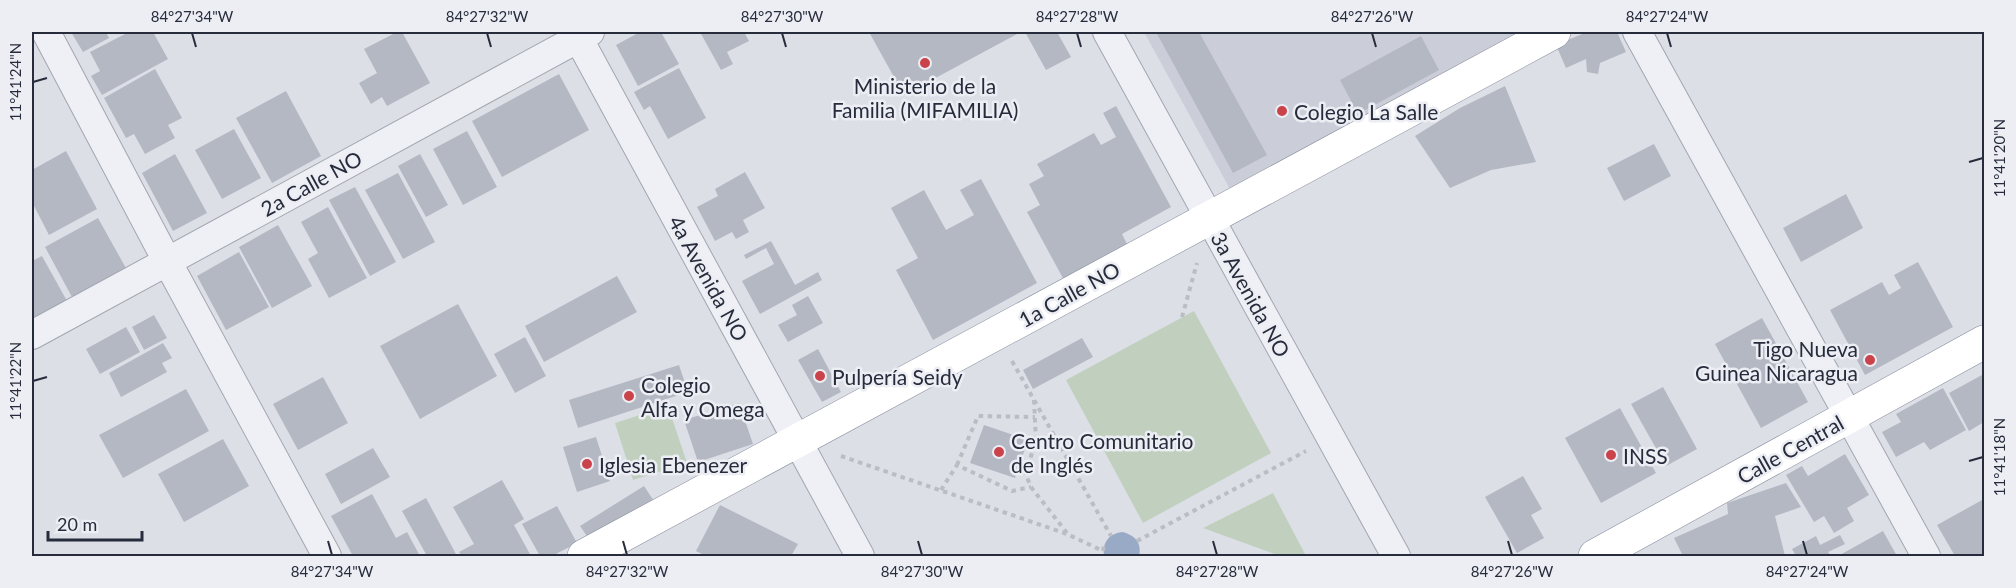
<svg xmlns="http://www.w3.org/2000/svg" width="2016" height="588" font-family="Lato,sans-serif">
	<rect width="100%" height="100%" fill="#dcdfe6"/>
	<path fill="#cbced8" d="M1144,32H1524L1231,191Z"/>
	<path fill="#c1d0be" d="M1194,311L1271,453L1143,523L1066,380Z
		M668,406L687,463L633,480L615,423Z
		M1273,493L1306,556H1280L1203,528Z"/>
	<path fill="#98aac6" d="M1122,532C1135,535 1142,543 1139,556H1104C1102,543 1108,534 1122,532Z"/>
	<path fill="#b4b8c3" d="M71,32H106L109,38L83,52Z
		M129,32H153L168,59L102,95L91,76L100,71L90,52Z
		M397,32H402L430,83L387,106L382,97L371,104L359,83L377,73L364,49Z
		M640,32H661L679,64L638,86L616,45Z
		M700,32H744L749,41L727,52L733,64L721,70Z
		M869,32H1021L904,95Z
		M1025,32H1057L1071,57L1046,70Z
		M1156,32H1199L1267,155L1233,173Z
		M1587,32H1617L1626,52L1600,63L1598,74L1587,72L1586,59L1566,68L1556,45Z
		M1421,36L1439,70L1358,114L1340,80Z
		M679,68L706,118L668,139L650,106L644,110L634,92Z
		M155,69L182,118L168,125L175,138L145,154L134,134L126,138L104,98Z
		M559,74L589,130L502,177L472,121Z
		M1505,86L1536,162L1491,170L1450,188L1415,136L1460,108Z
		M286,91L321,156L272,183L236,118Z
		M1116,106L1171,207L1122,234L1128,246L1064,280L1027,212L1040,205L1029,184L1044,176L1037,164L1094,133L1101,145L1116,137L1103,113Z
		M234,129L261,178L222,199L195,150Z
		M467,131L497,187L463,205L433,149Z
		M1654,144L1671,176L1624,201L1607,168Z
		M66,151L97,209L49,235L32,202V170Z
		M175,154L207,213L173,231L142,173Z
		M420,154L448,205L426,217L398,166Z
		M745,172L765,208L743,220L749,232L736,239L732,232L715,241L697,207L718,196L715,189Z
		M398,173L435,242L403,259L365,190Z
		M981,179L1037,283L933,340L896,270L918,258L891,208L924,190L946,230L974,215L960,190Z
		M355,187L396,262L370,276L329,200Z
		M1846,194L1863,228L1801,262L1783,228Z
		M328,207L367,278L329,298L308,259L318,253L301,222Z
		M98,218L127,270L73,299L45,247Z
		M278,225L312,286L272,308L239,247Z
		M771,241L795,285L818,272L822,280L760,314L742,281L774,264L766,248L746,259L744,255Z
		M239,252L269,307L226,330L197,276Z
		M42,256L67,301L34,318L32,314V261Z
		M1918,262L1953,327L1865,375L1830,310L1882,282L1889,295L1901,288L1894,275Z
		M617,276L637,312L544,362L525,326Z
		M808,296L823,323L788,342L778,325L797,315L792,305Z
		M458,304L497,376L420,419L380,346Z
		M154,315L167,338L144,350L132,327Z
		M1762,318L1808,402L1761,428L1715,344Z
		M126,327L140,352L100,374L86,349Z
		M525,337L546,376L515,393L494,354Z
		M1082,338L1093,357L1033,389L1023,370Z
		M163,343L172,358L162,363L167,372L121,397L109,373Z
		M818,349L841,392L822,402L798,360Z
		M679,365L688,392L578,428L569,400Z
		M1982,375L1984,380V422L1969,431L1949,393Z
		M323,377L348,423L298,450L273,404Z
		M1663,387L1697,449L1666,466L1631,404Z
		M1943,388L1966,430L1930,450L1924,442L1896,457L1882,432L1901,422L1896,414Z
		M186,389L209,431L123,478L99,435Z
		M739,403L753,444L698,462L684,420Z
		M1620,408L1656,473L1601,503L1565,438Z
		M984,425L1028,440L1015,478L970,463Z
		M596,437L610,481L577,492L563,447Z
		M223,439L249,486L184,522L158,474Z
		M373,448L390,477L341,504L325,474Z
		M1845,454L1869,495L1847,508L1854,521L1834,533L1824,516L1814,522L1786,475L1802,466L1808,476Z
		M1523,476L1542,509L1531,515L1544,538L1517,553L1485,497Z
		M502,480L524,519L514,525L531,556H462L459,552L474,544L453,507Z
		M1786,483L1801,507L1775,516L1785,556H1683L1674,538L1728,514L1727,503Z
		M644,486L656,504L593,545L580,526Z
		M372,494L396,538L407,532L420,556H353L331,516Z
		M426,498L457,556H427L402,511Z
		M1984,499V556H1955L1937,525Z
		M720,505L798,544L791,556H706L696,551Z
		M557,506L577,543L552,556H540L522,524Z
		M1883,531L1897,556H1838Z
		M1840,535L1845,544L1828,552L1831,556H1796L1792,549L1816,536L1820,545Z"/>
	<g fill="none" stroke-linecap="round" stroke-linejoin="round">
		<g stroke="#a2a6b0" stroke-width="30">
			<path id="minor" d="M46,32L167,261L327,556
				M575,32L860,556
				M1107,32L1396,556
				M1637,32L1926,556
				M32,335L590,32"/>
		</g>
		<g stroke="#848b9c" stroke-width="34">
			<path id="trunk" d="M584,556L1554,32
				M1595,556L1984,342"/>
		</g>
		<path stroke="#bbbdc5" stroke-width="4" stroke-dasharray="4.5 4.5" stroke-linecap="butt" d="M1182,317L1197,263
			M1012,361L1111,536
			M1034,400L1036,442L1025,473L1031,487L1067,533
			M841,456L1067,534L1103,551L1104,544
			M957,465L978,416L1035,417
			M941,490L957,465L1012,491L1031,487
			M1137,541L1306,451"/>
		<use href="#minor" stroke="#eff0f5" stroke-width="28"/>
		<use href="#trunk" stroke="#fff" stroke-width="33"/>
	</g>
	<path fill="none" stroke="#272c3c" stroke-width="2" d="M192,33L196,47M487,33L491,47M782,33L786,47M1077,33L1081,47M1372,33L1376,47M1667,33L1671,47M33,82L47,78M1969,162L1983,158M33,381L47,377M1969,461L1983,457M328,541L332,555M623,541L627,555M918,541L922,555M1213,541L1217,555M1508,541L1512,555M1803,541L1807,555"/>
	<g fill="#ca434a" stroke="#eceef4" stroke-width="2">
		<circle cx="925" cy="63" r="6"/>
		<circle cx="1282" cy="111" r="6"/>
		<circle cx="1870" cy="360" r="6"/>
		<circle cx="820" cy="376" r="6"/>
		<circle cx="629" cy="396" r="6"/>
		<circle cx="999" cy="452" r="6"/>
		<circle cx="1611" cy="455" r="6"/>
		<circle cx="587" cy="464" r="6"/>
	</g>
	<g text-anchor="middle" dominant-baseline="central" stroke-width="5" stroke-linejoin="round" paint-order="stroke">
		<g font-size="21" fill="#272c3c" stroke="#eceef4" text-anchor="start">
			<text x="925" y="85" text-anchor="middle">Ministerio de la<tspan x="925" dy="24">Familia (MIFAMILIA)</tspan></text>
			<text x="1294" y="111">Colegio La Salle</text>
			<text x="1858" y="348" text-anchor="end">Tigo Nueva<tspan x="1858" dy="24">Guinea Nicaragua</tspan></text>
			<text x="832" y="376">Pulpería Seidy</text>
			<text x="641" y="384">Colegio<tspan x="641" dy="24">Alfa y Omega</tspan></text>
			<text x="1011" y="440">Centro Comunitario<tspan x="1011" dy="24">de Inglés</tspan></text>
			<text x="1623" y="455">INSS</text>
			<text x="599" y="464">Iglesia Ebenezer</text>
		</g>
		<g font-size="21" fill="#272c3c" stroke="#eceef4">
			<text transform="translate(311 183) rotate(-29)">2a Calle NO</text>
			<text transform="translate(709 278) rotate(61)">4a Avenida NO</text>
			<text transform="translate(1069 294) rotate(-29)">1a Calle NO</text>
			<text transform="translate(1251 294) rotate(61)">3a Avenida NO</text>
			<text transform="translate(1790 449) rotate(-29)">Calle Central</text>
		</g>
	</g>
	<rect width="2016" height="588" fill="none" stroke="#eceef4" stroke-width="66"/>
	<path d="M48 531v9h94v-9" fill="none" stroke="#272c3c" stroke-width="3"/>
	<text x="57" y="531" font-size="18" fill="#272c3c" stroke="#eceef4" stroke-width="4.5" paint-order="stroke">20 m</text>
	<rect x="33" y="33" width="1950" height="522" fill="none" stroke="#272c3c" stroke-width="2"/>
	<g font-size="15" text-anchor="middle" fill="#272c3c">
		<text x="192" y="22">84°27'34"W</text>
		<text x="487" y="22">84°27'32"W</text>
		<text x="782" y="22">84°27'30"W</text>
		<text x="1077" y="22">84°27'28"W</text>
		<text x="1372" y="22">84°27'26"W</text>
		<text x="1667" y="22">84°27'24"W</text>
		<text transform="translate(16 82) rotate(-90)" y="5">11°41'24"N</text>
		<text transform="translate(2000 158) rotate(-90)" y="5">11°41'20"N</text>
		<text transform="translate(16 381) rotate(-90)" y="5">11°41'22"N</text>
		<text transform="translate(2000 457) rotate(-90)" y="5">11°41'18"N</text>
		<text x="332" y="577">84°27'34"W</text>
		<text x="627" y="577">84°27'32"W</text>
		<text x="922" y="577">84°27'30"W</text>
		<text x="1217" y="577">84°27'28"W</text>
		<text x="1512" y="577">84°27'26"W</text>
		<text x="1807" y="577">84°27'24"W</text>
	</g>
</svg>
